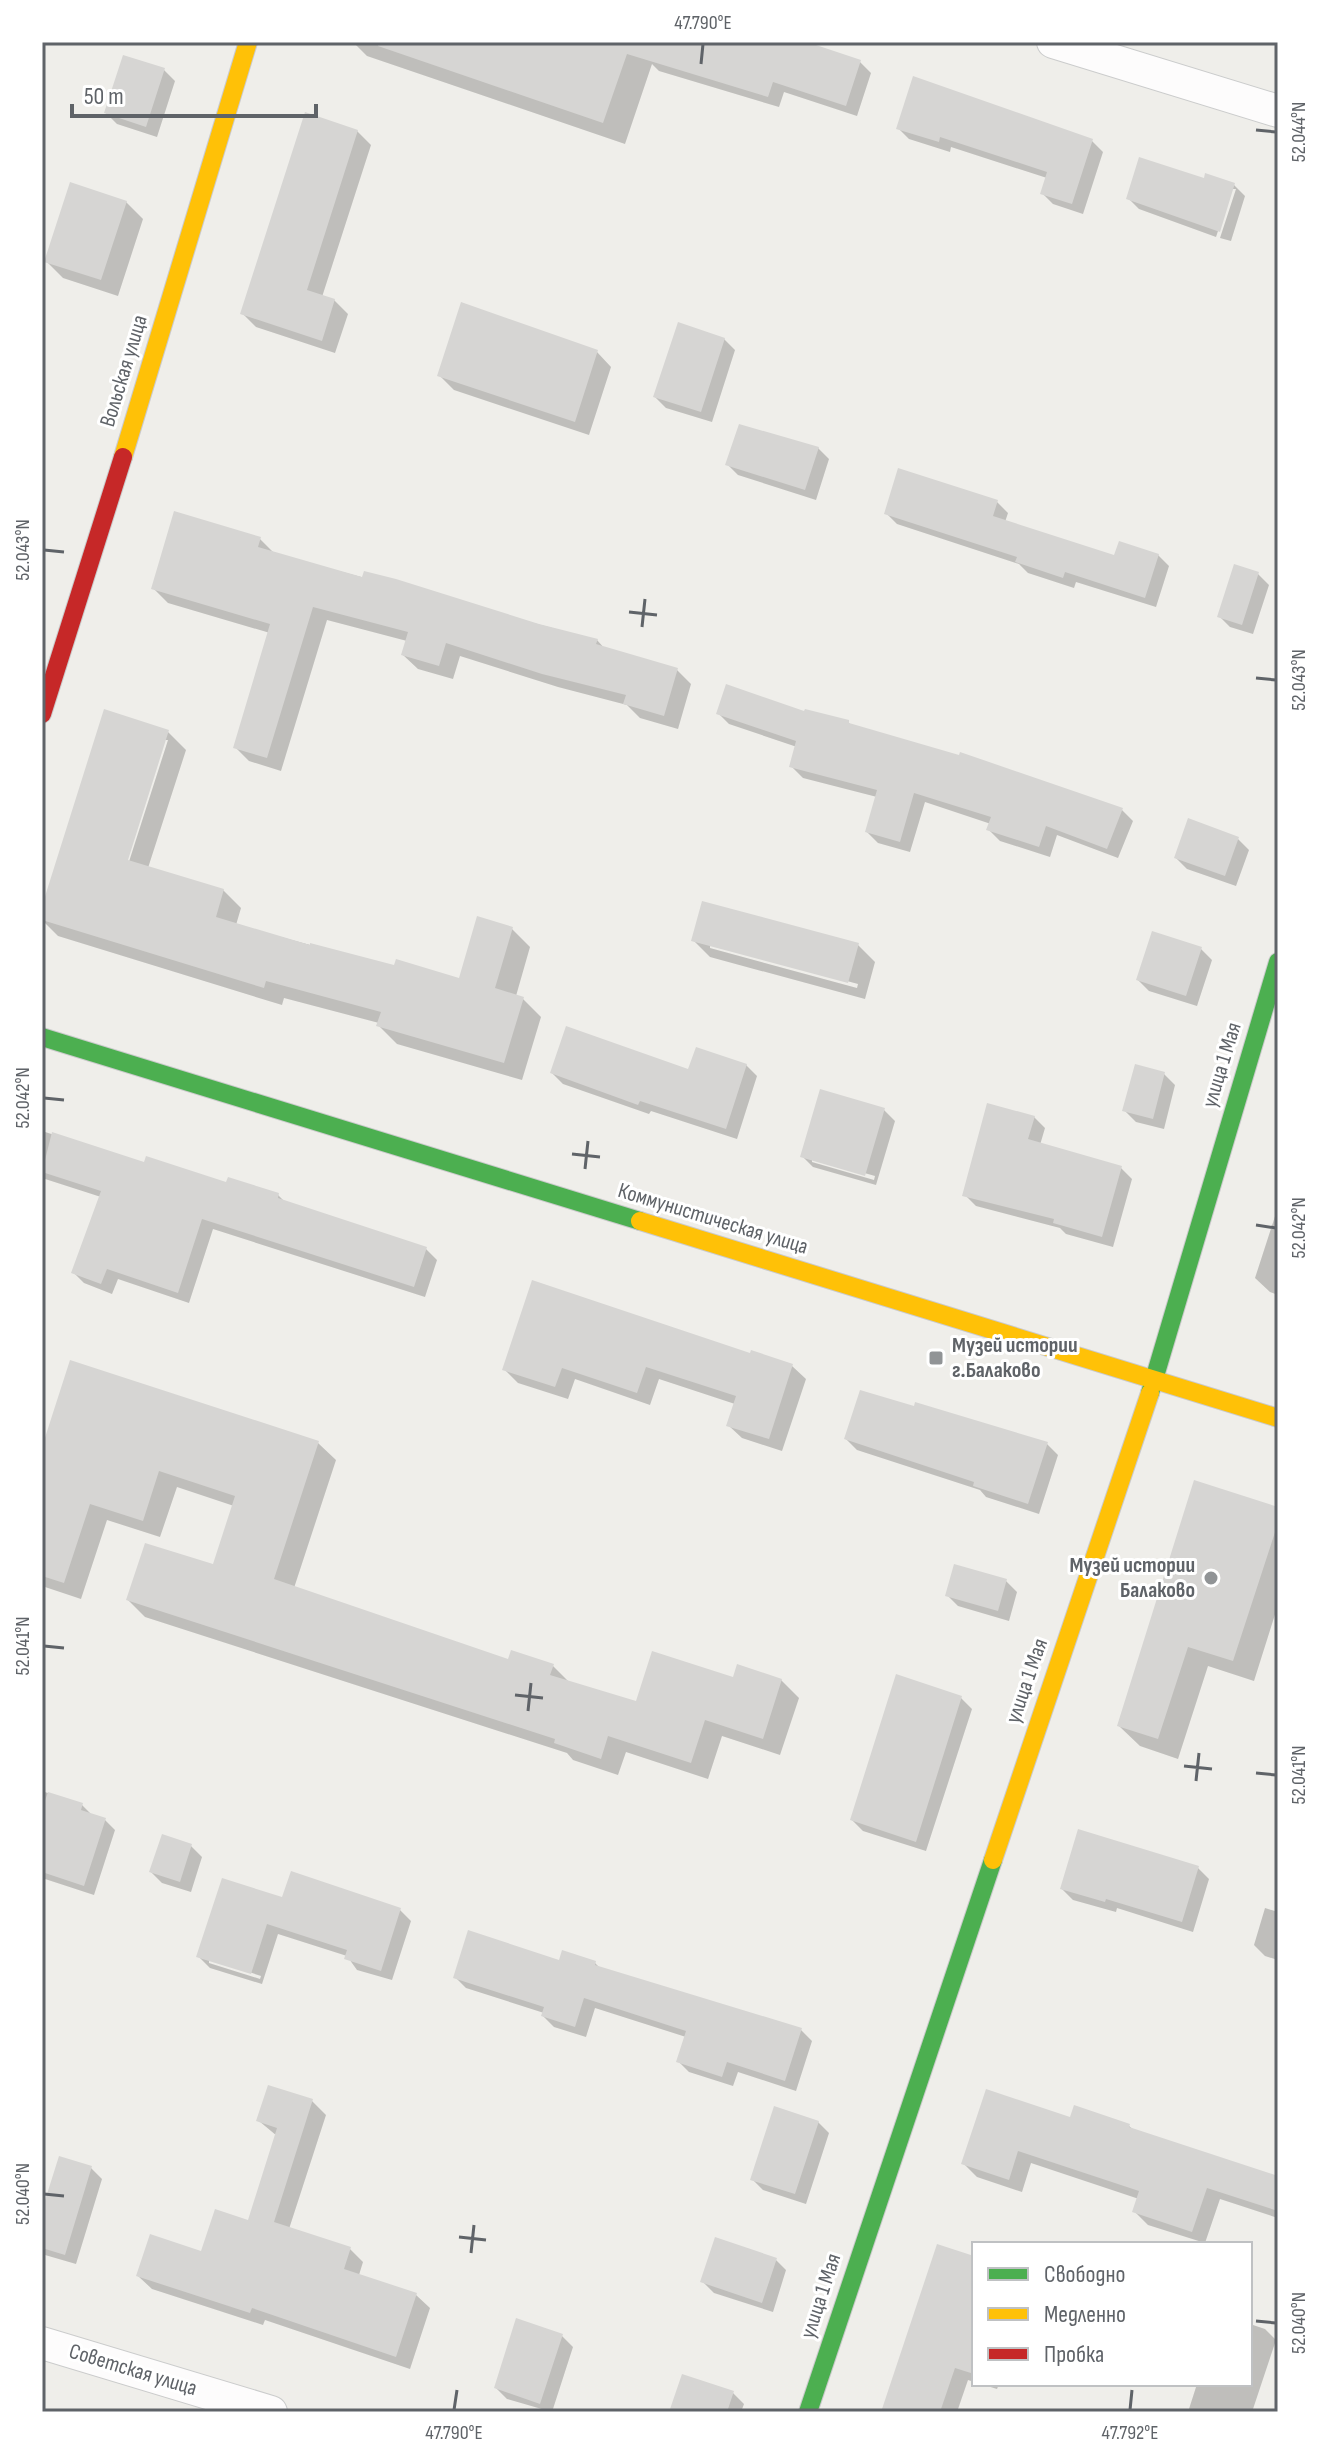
<svg xmlns="http://www.w3.org/2000/svg" width="1320" height="2454" font-family="'Sofia Sans Condensed',sans-serif">
	<rect width="100%" height="100%" fill="#efeeea"/>
	<path fill="#0003" fill-rule="evenodd" d="M353,42H784L860,62L871,73L857,116L784,92L779,107L659,71L652,64L625,144L367,56Z
		M124,57L164,70L175,81L157,137L117,124L106,113Z
		M898,128L1092,141L1103,152L1083,214L1053,204L1042,193L1047,178L951,147L950,152L909,139Z
		M357,131L371,145L322,297L334,300L348,314L335,353L256,327L242,313Z
		M1205,180L1234,185L1245,196L1231,241L1220,238L1236,189H1232L1216,237L1139,209L1128,198Z
		M126,202L143,219L118,296L63,278L46,261Z
		M724,339L735,350L712,422L666,408L655,397Z
		M597,352L611,367L589,435L454,390L439,375Z
		M818,448L829,459L816,500L738,475L727,464Z
		M997,502L1008,513L1005,522L1115,558L1158,555L1169,566L1156,607L1076,582L1074,588L1028,573L1019,564L897,524L886,513Z
		M260,539L275,554L597,640L605,649L677,670L691,684L678,729L640,718L627,705L558,687L460,656L453,679L418,669L403,655L407,641L327,620L281,771L249,761L235,747L270,633L168,603L153,588Z
		M1258,574L1269,585L1253,634L1230,627L1219,616Z
		M718,713H805L848,722L852,726L1122,810L1133,821L1118,858L1057,835L1050,857L1000,841L989,830L991,824L925,802L910,852L878,843L867,832L877,797L803,778L792,767L797,747L729,724Z
		M168,732L186,750L148,868L223,890L241,908L236,925L395,968L460,980L512,929L530,947L516,996L523,999L541,1017L522,1080L397,1044L379,1026V1023L284,998L282,1005L58,936L42,920V912ZM164,740H168L126,871L123,869Z
		M1238,839L1249,850L1236,886L1187,869L1176,858Z
		M693,940L858,945L875,962L865,999L710,957ZM710,944L858,984L857,988L710,948Z
		M1201,949L1212,960L1197,1006L1149,991L1138,980Z
		M746,1065L757,1076L737,1139L651,1111L649,1114L563,1084L552,1073L689,1072Z
		M1164,1074L1175,1085L1164,1129L1136,1122L1125,1111Z
		M884,1110L895,1121L876,1185L813,1167L802,1156ZM812,1158L875,1176L874,1180L812,1162Z
		M1034,1117L1045,1128L1040,1145L1121,1168L1132,1179L1113,1247L1066,1234L1060,1228L976,1206L965,1195Z
		M42,1131L145,1164L278,1195L286,1203L426,1249L437,1260L425,1297L213,1229L189,1303L118,1279L112,1294L84,1283L73,1272L101,1197L42,1178Z
		M1277,1210L1278,1211V1295L1270,1292L1255,1278Z
		M751,1355L792,1366L806,1379L782,1451L742,1438L728,1425L735,1404L659,1379L650,1405L575,1379L568,1399L518,1383L505,1370Z
		M846,1439L1047,1444L1058,1455L1039,1514L986,1497L980,1490L857,1450Z
		M318,1443L336,1460L294,1588L510,1662L553,1666L570,1683L637,1704L734,1679L781,1680L799,1698L780,1755L722,1736L708,1779L626,1752L618,1775L573,1760L567,1753L145,1617L128,1600L214,1567L234,1506L177,1487L160,1537L107,1520L81,1599L42,1586V1453Z
		M1278,1509V1605L1254,1681L1208,1666L1178,1759L1140,1746L1119,1726Z
		M1006,1581L1017,1592L1009,1621L958,1606L947,1595Z
		M961,1698L972,1709L926,1851L863,1831L852,1820Z
		M42,1791L82,1805L92,1815L105,1820L115,1830L94,1895L42,1878Z
		M191,1846L202,1857L191,1892L162,1883L151,1872Z
		M1198,1868L1209,1879L1193,1932L1117,1908L1116,1912L1073,1900L1062,1889Z
		M284,1900L400,1910L411,1921L392,1980L357,1970L347,1956L278,1934L262,1984L210,1968L199,1957ZM209,1959L261,1976L260,1979L209,1963Z
		M1265,1908L1278,1912V1960L1265,1956L1254,1945Z
		M595,1963L601,1969L801,2030L812,2041L796,2091L738,2072L733,2086L689,2072L678,2061L686,2037L595,2008L586,2037L554,2027L543,2016L544,2013L466,1988L455,1977Z
		M270,2087L312,2101L326,2115L289,2229L350,2249L363,2262L359,2275L416,2295L430,2308L410,2369L265,2320L263,2325L152,2289L138,2276L203,2253L249,2223L277,2136L259,2121Z
		M1072,2119L1129,2126L1135,2131L1278,2178V2218L1220,2199L1205,2243L1148,2225L1135,2212L1139,2199L1031,2163L1022,2192L977,2177L964,2164Z
		M818,2122L829,2133L806,2204L763,2190L752,2179Z
		M91,2168L102,2179L76,2264L45,2255L42,2252V2217Z
		M974,2258V2382L968,2380L957,2412H884Z
		M775,2259L786,2270L773,2312L714,2293L703,2282Z
		M1250,2324L1265,2329L1276,2340L1252,2412H1188L1197,2384H1250Z
		M562,2336L573,2347L552,2412L507,2399L496,2388Z
		M981,2384H999L997,2389Z
		M733,2393L744,2404L741,2412H671Z"/>
	<path fill="#d6d5d3" d="M379,42H807L861,60L846,106L773,82L768,97L627,54L603,123L378,46Z
		M123,55L165,68L146,127L104,113Z
		M913,76L1093,139L1072,204L1040,194L1047,172L940,137L939,142L896,129Z
		M305,112L358,130L307,290L335,299L322,341L240,314Z
		M1139,157L1204,178L1205,173L1235,183L1220,232L1126,199Z
		M70,182L127,201L101,280L44,262Z
		M461,302L598,350L575,422L437,376Z
		M678,322L725,338L701,412L653,397Z
		M739,424L819,447L805,490L725,465Z
		M898,468L998,500L993,516L1114,555L1119,541L1159,554L1145,598L1065,572L1063,578L1015,562L1017,557L884,514Z
		M174,511L261,537L258,547L362,577L364,571L396,579L539,624L598,639L596,644L678,668L664,716L623,704L626,695L542,674L446,643L439,666L401,655L408,632L313,607L267,758L233,748L270,624L151,589Z
		M1234,564L1259,572L1242,625L1217,617Z
		M726,684L804,711L805,709L849,720V723L959,755L960,752L1123,808L1107,849L1046,826L1039,847L986,830L991,817L914,793L900,842L865,832L877,790L789,767L796,741L716,714Z
		M104,709L169,730L128,860L224,889L216,917L310,945V943L394,965L396,959L459,978L477,916L513,927L495,988L524,997L504,1063L376,1026L381,1012L266,981L264,988L42,920V906Z
		M1188,818L1239,837L1225,876L1174,858Z
		M702,901L859,943L848,983L691,941Z
		M1152,931L1202,947L1186,996L1136,980Z
		M566,1026L688,1069L696,1047L747,1064L726,1129L640,1101L638,1105L550,1073Z
		M1135,1064L1165,1072L1153,1119L1122,1111Z
		M820,1089L885,1108L865,1176L800,1157Z
		M987,1103L1035,1116L1028,1139L1122,1166L1102,1237L1053,1223L1054,1219L962,1196Z
		M52,1132L144,1162L146,1156L226,1182L228,1177L279,1193L278,1198L427,1247L414,1287L202,1219L178,1293L107,1269L101,1284L71,1273L101,1191L42,1172Z
		M532,1280L750,1353L751,1350L793,1364L769,1439L726,1426L736,1396L646,1367L637,1393L562,1368L555,1387L502,1370Z
		M70,1360L319,1441L274,1579L508,1659L511,1650L554,1664L550,1675L636,1701L652,1651L733,1677L737,1664L782,1679L763,1739L705,1720L691,1763L608,1736L601,1759L554,1743L555,1739L126,1600L145,1543L213,1564L235,1496L159,1471L143,1521L90,1504L64,1583L42,1576V1447Z
		M860,1390L914,1406L915,1402L1048,1442L1028,1504L973,1486L974,1482L844,1439Z
		M1194,1480L1278,1507V1523L1233,1661L1188,1647L1158,1739L1117,1726Z
		M954,1564L1007,1579L998,1611L945,1596Z
		M896,1674L962,1696L916,1842L850,1820Z
		M48,1792L83,1803L81,1810L106,1818L84,1886L42,1872V1809Z
		M1078,1829L1199,1866L1182,1922L1106,1899L1105,1902L1060,1889Z
		M162,1834L192,1844L180,1882L149,1872Z
		M291,1871L401,1908L381,1971L344,1959L347,1950L267,1924L251,1974L196,1957L222,1878L282,1897Z
		M468,1930L559,1960L562,1950L596,1961L595,1965L802,2028L785,2081L727,2062L722,2077L676,2062L686,2031L584,1998L575,2027L541,2016L544,2007L453,1978Z
		M268,2085L313,2099L274,2222L351,2247L344,2269L417,2293L396,2357L252,2308L250,2313L136,2276L150,2234L201,2251L215,2209L248,2220L277,2128L256,2121Z
		M986,2089L1070,2117L1074,2105L1130,2124L1129,2127L1278,2176V2211L1207,2188L1192,2232L1132,2212L1139,2191L1018,2151L1009,2180L961,2164Z
		M774,2106L819,2121L795,2194L750,2180Z
		M59,2156L92,2166L65,2255L42,2248V2210Z
		M715,2237L777,2258L762,2303L700,2282Z
		M937,2244L974,2256V2374L955,2368L940,2412H881Z
		M516,2318L563,2334L540,2404L494,2388Z
		M682,2374L734,2391L727,2412H669Z"/>
	<g fill="none" stroke-linecap="round" stroke-linejoin="round">
		<g stroke="#cbcccc" stroke-width="34">
			<path id="street" d="M1053,42L1278,111
				M42,2343L271,2412"/>
		</g>
		<g stroke="#cacacb" stroke-width="20">
			<path id="fast" d="M42,1037L640,1221
				M1150,1393L1278,962
				M808,2412L993,1860"/>
		</g>
		<g stroke="#cacacb" stroke-width="20">
			<path id="slow" d="M123,457L248,42
				M640,1221L1278,1418
				M993,1860L1150,1393"/>
		</g>
		<g stroke="#cacacb" stroke-width="20">
			<path id="jam" d="M42,714L123,457"/>
		</g>
		<use href="#street" stroke="#fdfcfc" stroke-width="32"/>
		<use href="#fast" stroke="#4caf50" stroke-width="18"/>
		<use href="#slow" stroke="#ffc107" stroke-width="18"/>
		<use href="#jam" stroke="#c62828" stroke-width="18"/>
	</g>
	<path fill="none" stroke="#5f6368" stroke-width="3" d="M701,64L703,44M1256,130L1276,132M44,550L64,552M629,612L657,615M642,627L645,599M1256,678L1276,680M44,1098L64,1100M572,1154L600,1157M585,1169L588,1141M1256,1225L1276,1228M44,1646L64,1648M515,1695L543,1698M528,1711L531,1683M1184,1766L1212,1769M1256,1773L1276,1775M1196,1781L1199,1753M44,2194L64,2196M459,2237L486,2240M471,2253L474,2225M1256,2321L1276,2323M454,2410L457,2390M1130,2410L1132,2390"/>
	<g fill="#919496" stroke="#fff" stroke-width="3">
		<rect x="928" y="1350" width="16" height="16" rx="4"/>
		<circle cx="1211" cy="1578" r="8"/>
	</g>
	<g text-anchor="middle" dominant-baseline="central" stroke-width="6" stroke-linejoin="round" paint-order="stroke">
		<g font-size="22" fill="#5f6368" stroke="#fff">
			<text transform="translate(124 371) rotate(-73)">Вольская улица</text>
			<text transform="translate(1222 1065) rotate(-73)">улица 1 Мая</text>
			<text transform="translate(713 1219) rotate(17)">Коммунистическая улица</text>
			<text transform="translate(1027 1681) rotate(-71)">улица 1 Мая</text>
			<text transform="translate(821 2296) rotate(-72)">улица 1 Мая</text>
			<text transform="translate(133 2370) rotate(17)">Советская улица</text>
		</g>
		<g font-size="22" font-weight="bold" fill="#5f6368" stroke="#fff" text-anchor="start">
			<text x="952" y="1345">Музей истории<tspan x="952" dy="25">г.Балаково</tspan></text>
			<text x="1195" y="1565" text-anchor="end">Музей истории<tspan x="1195" dy="25">Балаково</tspan></text>
		</g>
	</g>
	<rect width="1320" height="2454" fill="none" stroke="#ffffff" stroke-width="88"/>
	<rect x="972" y="2242" width="280" height="144" fill="#ffffff" stroke="#bfc1c3" stroke-width="2"/>
	<rect x="988" y="2268" width="40" height="12" fill="#4caf50" stroke="#bfc1c3" stroke-width="2"/>
	<text x="1044" y="2282" font-size="24" fill="#5f6368">Свободно</text>
	<rect x="988" y="2308" width="40" height="12" fill="#ffc107" stroke="#bfc1c3" stroke-width="2"/>
	<text x="1044" y="2322" font-size="24" fill="#5f6368">Медленно</text>
	<rect x="988" y="2348" width="40" height="12" fill="#c62828" stroke="#bfc1c3" stroke-width="2"/>
	<text x="1044" y="2362" font-size="24" fill="#5f6368">Пробка</text>
	<path d="M72 104v12h244v-12" fill="none" stroke="#5f6368" stroke-width="4"/>
	<text x="84" y="104" font-size="24" fill="#5f6368" stroke="#ffffff" stroke-width="6" paint-order="stroke">50 m</text>
	<rect x="44" y="44" width="1232" height="2366" fill="none" stroke="#5f6368" stroke-width="3"/>
	<g font-size="20" text-anchor="middle" fill="#5f6368">
		<text x="703" y="29">47.790°E</text>
		<text transform="translate(1298 132) rotate(-90)" y="7">52.044°N</text>
		<text transform="translate(22 550) rotate(-90)" y="7">52.043°N</text>
		<text transform="translate(1298 680) rotate(-90)" y="7">52.043°N</text>
		<text transform="translate(22 1098) rotate(-90)" y="7">52.042°N</text>
		<text transform="translate(1298 1228) rotate(-90)" y="7">52.042°N</text>
		<text transform="translate(22 1646) rotate(-90)" y="7">52.041°N</text>
		<text transform="translate(1298 1775) rotate(-90)" y="7">52.041°N</text>
		<text transform="translate(22 2194) rotate(-90)" y="7">52.040°N</text>
		<text transform="translate(1298 2323) rotate(-90)" y="7">52.040°N</text>
		<text x="454" y="2439">47.790°E</text>
		<text x="1130" y="2439">47.792°E</text>
	</g>
</svg>
